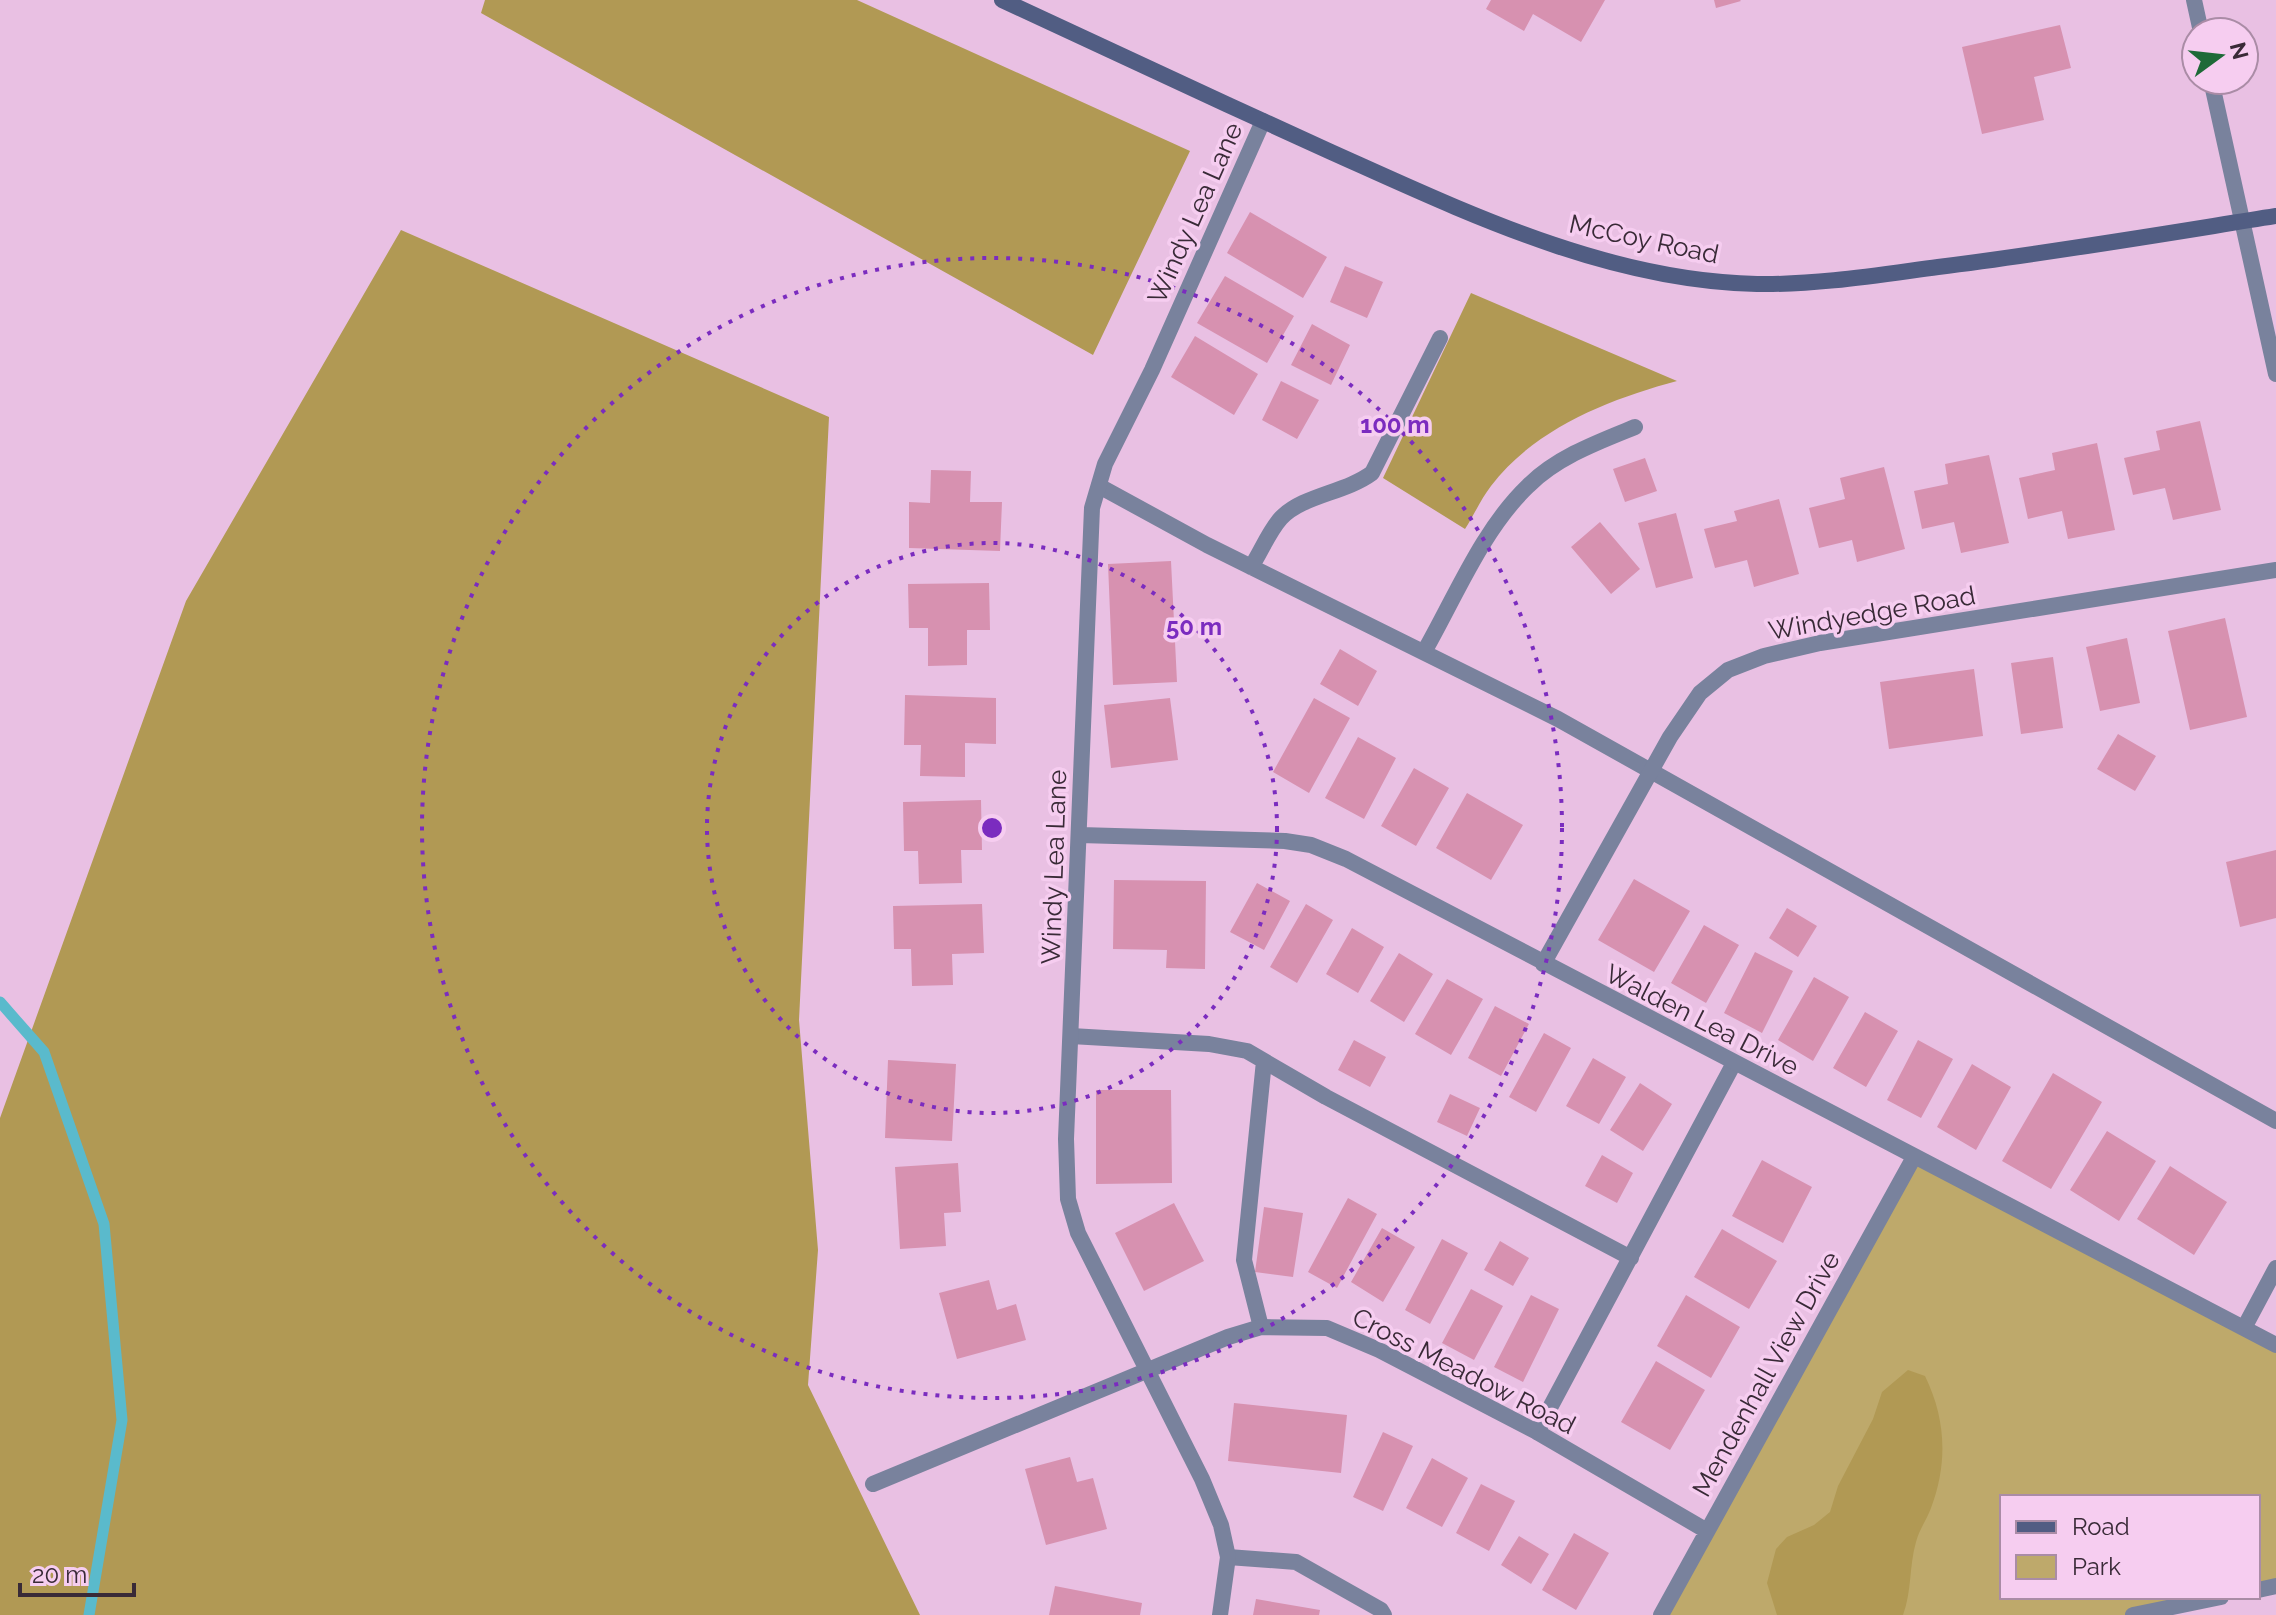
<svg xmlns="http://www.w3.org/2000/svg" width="2276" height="1615" font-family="Raleway,sans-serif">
	<rect width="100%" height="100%" fill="#e9c0e3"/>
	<path fill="#bea96b" d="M1914,1157L2276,1345V1586L2258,1590V1497H2002V1597H2221L2133,1615H1661Z"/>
	<path fill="#b19954" d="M485,0H857L1190,151L1093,355L481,13Z
		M401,230L829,417L799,1020L818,1250L808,1385L920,1615H0V1118L186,601Z
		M1471,293L1677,381C1610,399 1535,428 1491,486C1481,499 1474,515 1465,529L1383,478Z
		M1908,1370L1925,1376C1946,1419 1948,1463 1931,1508C1927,1519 1919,1530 1916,1542C1909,1566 1912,1591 1903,1615H1777L1767,1583L1776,1549L1787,1537L1814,1525L1830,1512L1838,1486L1873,1419L1882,1392Z"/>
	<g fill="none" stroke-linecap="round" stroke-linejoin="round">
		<path stroke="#5abacc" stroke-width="11" d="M0,1002L44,1052L104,1224L122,1420L89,1615"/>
	</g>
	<path fill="#d791b0" d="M1491,0H1605L1581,42L1533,14L1524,31L1486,9Z
		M1714,0H1740L1741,1L1716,8Z
		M2060,25L2071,68L2034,77L2044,120L1982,134L1962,47Z
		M1250,212L1327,257L1303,298L1227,253Z
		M1345,266L1383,282L1367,318L1330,302Z
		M1225,276L1294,316L1267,363L1197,323Z
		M1312,324L1350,345L1331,385L1291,365Z
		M1195,336L1258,374L1234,415L1171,377Z
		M1281,381L1319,400L1297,439L1262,420Z
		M2200,421L2221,510L2173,520L2165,488L2133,495L2124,458L2160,450L2156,431Z
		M2097,443L2115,530L2068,539L2062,511L2028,519L2019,478L2055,470L2052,453Z
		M1989,455L2009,543L1961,553L1954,522L1922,529L1914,491L1948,484L1945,464Z
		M1645,458L1657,491L1625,502L1613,469Z
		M1884,467L1905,549L1857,562L1852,540L1819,548L1809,508L1845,499L1840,478Z
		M931,470L971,471L970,502H1002L1000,551L909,548V502L930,503Z
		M1779,499L1799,574L1754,587L1747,560L1715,568L1704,529L1737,521L1734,511Z
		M1676,513L1693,578L1656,588L1638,523Z
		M1600,522L1640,569L1611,594L1571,547Z
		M1171,561L1177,682L1113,685L1108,564Z
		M989,583L990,630H967V665L928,666V628H909L908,584Z
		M2225,618L2247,717L2190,730L2168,631Z
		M2127,638L2140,703L2100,711L2086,647Z
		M1340,649L1377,671L1358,706L1320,684Z
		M2053,657L2063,728L2021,734L2011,663Z
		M1974,669L1983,736L1889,749L1880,682Z
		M905,695L996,698V744L965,743V777L920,776L921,745H904Z
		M1170,698L1178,760L1111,768L1104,705Z
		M1314,698L1350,718L1309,793L1273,772Z
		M2118,734L2156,756L2135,791L2097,769Z
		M1358,737L1396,758L1364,819L1325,798Z
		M1414,768L1449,788L1416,846L1381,826Z
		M1467,793L1523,825L1491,880L1436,848Z
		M981,800L982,850H961L962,883L919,884L918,851H904L903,802Z
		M2276,850V918L2240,927L2226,862Z
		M1634,879L1690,911L1654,972L1598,940Z
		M1114,880L1206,881L1205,969L1166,968L1167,950L1113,949Z
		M1257,883L1290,901L1264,950L1230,932Z
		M982,904L984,953L952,954L953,985L912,986L911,949H894L893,906Z
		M1306,904L1333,920L1297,983L1270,967Z
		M1787,908L1817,926L1798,957L1769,938Z
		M1704,925L1739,945L1706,1003L1671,983Z
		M1352,928L1384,947L1358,993L1326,974Z
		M1755,952L1793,971L1762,1033L1724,1013Z
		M1399,953L1433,974L1404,1022L1370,1001Z
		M1814,977L1849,997L1813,1061L1778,1040Z
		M1447,979L1483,999L1451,1055L1415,1034Z
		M1495,1006L1529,1024L1501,1076L1468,1058Z
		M1865,1012L1898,1031L1866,1087L1833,1068Z
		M1544,1033L1571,1048L1536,1112L1509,1097Z
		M1354,1040L1386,1057L1370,1087L1338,1070Z
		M1918,1040L1953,1059L1921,1118L1887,1100Z
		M1593,1058L1626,1077L1599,1124L1566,1106Z
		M888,1060L956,1064L952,1141L885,1138Z
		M1972,1064L2011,1087L1976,1150L1937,1127Z
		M2053,1073L2102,1102L2051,1189L2002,1161Z
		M1640,1083L1672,1104L1643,1151L1610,1130Z
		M1096,1090H1171L1172,1183L1096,1184Z
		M1450,1094L1480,1108L1467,1136L1437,1122Z
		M2107,1131L2156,1161L2119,1221L2070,1190Z
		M1602,1155L1633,1173L1617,1203L1585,1186Z
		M1762,1160L1812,1187L1783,1243L1732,1216Z
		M958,1163L961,1212L944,1213L946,1246L900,1249L895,1167Z
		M2170,1166L2227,1202L2194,1255L2137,1219Z
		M1348,1198L1377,1214L1337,1288L1308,1272Z
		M1174,1203L1204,1261L1144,1291L1115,1233Z
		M1264,1207L1303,1213L1293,1277L1255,1272Z
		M1382,1228L1415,1247L1383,1302L1351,1282Z
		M1722,1229L1777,1261L1749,1309L1694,1277Z
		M1442,1239L1468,1253L1430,1324L1405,1310Z
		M1500,1241L1529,1258L1513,1286L1484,1270Z
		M989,1280L997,1310L1016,1304L1026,1340L957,1359L939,1293Z
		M1471,1289L1503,1306L1474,1360L1442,1343Z
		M1531,1295L1559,1309L1523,1382L1494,1367Z
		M1686,1295L1740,1327L1711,1378L1657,1346Z
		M1656,1361L1705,1390L1670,1450L1621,1422Z
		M1234,1403L1347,1415L1341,1473L1228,1461Z
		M1383,1432L1413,1446L1383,1511L1353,1497Z
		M1070,1457L1077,1482L1093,1478L1107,1529L1046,1545L1025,1469Z
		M1432,1458L1468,1478L1442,1527L1406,1508Z
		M1481,1484L1515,1501L1489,1551L1456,1533Z
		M1574,1533L1609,1553L1576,1610L1542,1590Z
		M1519,1536L1549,1554L1531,1584L1501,1565Z
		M1055,1586L1142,1603L1140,1615H1049Z
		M1256,1599L1320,1610L1319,1615H1253Z"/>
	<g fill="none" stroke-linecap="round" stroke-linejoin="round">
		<path stroke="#79829d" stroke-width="16" d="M1099,486L1207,545L1558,719L2276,1121
			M1251,567C1261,552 1269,531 1281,518C1303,495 1345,493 1372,473L1440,338
			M1424,652C1455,598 1482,530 1528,486C1557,457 1598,442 1635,427
			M1071,1036L1209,1044L1247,1051L1326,1097L1631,1258
			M1261,1327L1244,1260L1264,1061
			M1537,1432L1734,1063
			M1228,1557L1296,1562L1381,1610L1384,1615"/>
		<path stroke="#79829d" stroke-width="16" d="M2194,0L2201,32
			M2211,80L2276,374
			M1080,835L1285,841L1311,845L1346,859L2276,1345
			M1543,964L1670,737L1700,693L1728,670L1764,656L1820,643L2276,570
			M2244,1328L2276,1268
			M873,1484L1228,1337L1261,1327L1327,1328L1379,1350L1537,1432L1707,1531
			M2258,1590L2276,1586
			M1220,1615L1228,1557L1221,1525L1202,1479L1078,1233L1068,1199L1066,1139L1092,508L1105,464L1152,370L1263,121
			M1661,1615L1914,1157
			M2133,1615L2221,1597"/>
		<path stroke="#515d83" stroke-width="16" d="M1002,0C1111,51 1221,102 1331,152C1465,212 1607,281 1757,284C1818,285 1878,275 1938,267C2051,253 2163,234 2276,216"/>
	</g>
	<g fill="none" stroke="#7b2cbf" stroke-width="4" stroke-dasharray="4 8">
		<circle cx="992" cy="828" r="285"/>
		<circle cx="992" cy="828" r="570"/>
	</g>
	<g text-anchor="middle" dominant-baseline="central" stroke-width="7" stroke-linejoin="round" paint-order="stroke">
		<g font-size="26" fill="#392a37" stroke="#f6cdf0">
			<text transform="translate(1195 213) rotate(-66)">Windy Lea Lane</text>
			<text transform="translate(1644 239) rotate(12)">McCoy Road</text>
			<text transform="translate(1872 613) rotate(-10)">Windyedge Road</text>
			<text transform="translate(1054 867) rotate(-88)">Windy Lea Lane</text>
			<text transform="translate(1702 1020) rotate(27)">Walden Lea Drive</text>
			<text transform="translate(1464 1371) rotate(27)">Cross Meadow Road</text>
			<text transform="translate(1766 1374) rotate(-61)">Mendenhall View Drive</text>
		</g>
	</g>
	<circle cx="992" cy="828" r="12" fill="#7b2cbf" stroke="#f6cdf0" stroke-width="4"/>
	<g font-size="24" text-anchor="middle" font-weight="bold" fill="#7b2cbf" stroke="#f6cdf0" stroke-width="7" stroke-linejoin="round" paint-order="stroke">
		<text x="1395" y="433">100 m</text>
		<text x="1194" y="635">50 m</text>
	</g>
	<rect x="2000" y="1495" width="260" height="104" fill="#f6cdf0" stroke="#aa8ca6" stroke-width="2"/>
	<rect x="2016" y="1521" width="40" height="12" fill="#515d83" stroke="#aa8ca6" stroke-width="2"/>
	<text x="2072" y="1535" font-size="24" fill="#392a37">Road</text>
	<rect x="2016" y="1555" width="40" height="24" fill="#bea96b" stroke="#aa8ca6" stroke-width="2"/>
	<text x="2072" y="1575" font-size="24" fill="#392a37">Park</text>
	<g transform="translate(2220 56) rotate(75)"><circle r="38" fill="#f6cdf0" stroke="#aa8ca6" stroke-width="2"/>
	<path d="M0-6L14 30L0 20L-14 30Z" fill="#1e6a38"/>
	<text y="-12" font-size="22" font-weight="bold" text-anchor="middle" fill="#392a37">N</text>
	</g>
	<path d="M20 1583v12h114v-12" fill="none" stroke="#392a37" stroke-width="4"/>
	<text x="32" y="1583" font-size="24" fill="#392a37" stroke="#f6cdf0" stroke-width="6" paint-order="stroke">20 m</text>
</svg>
